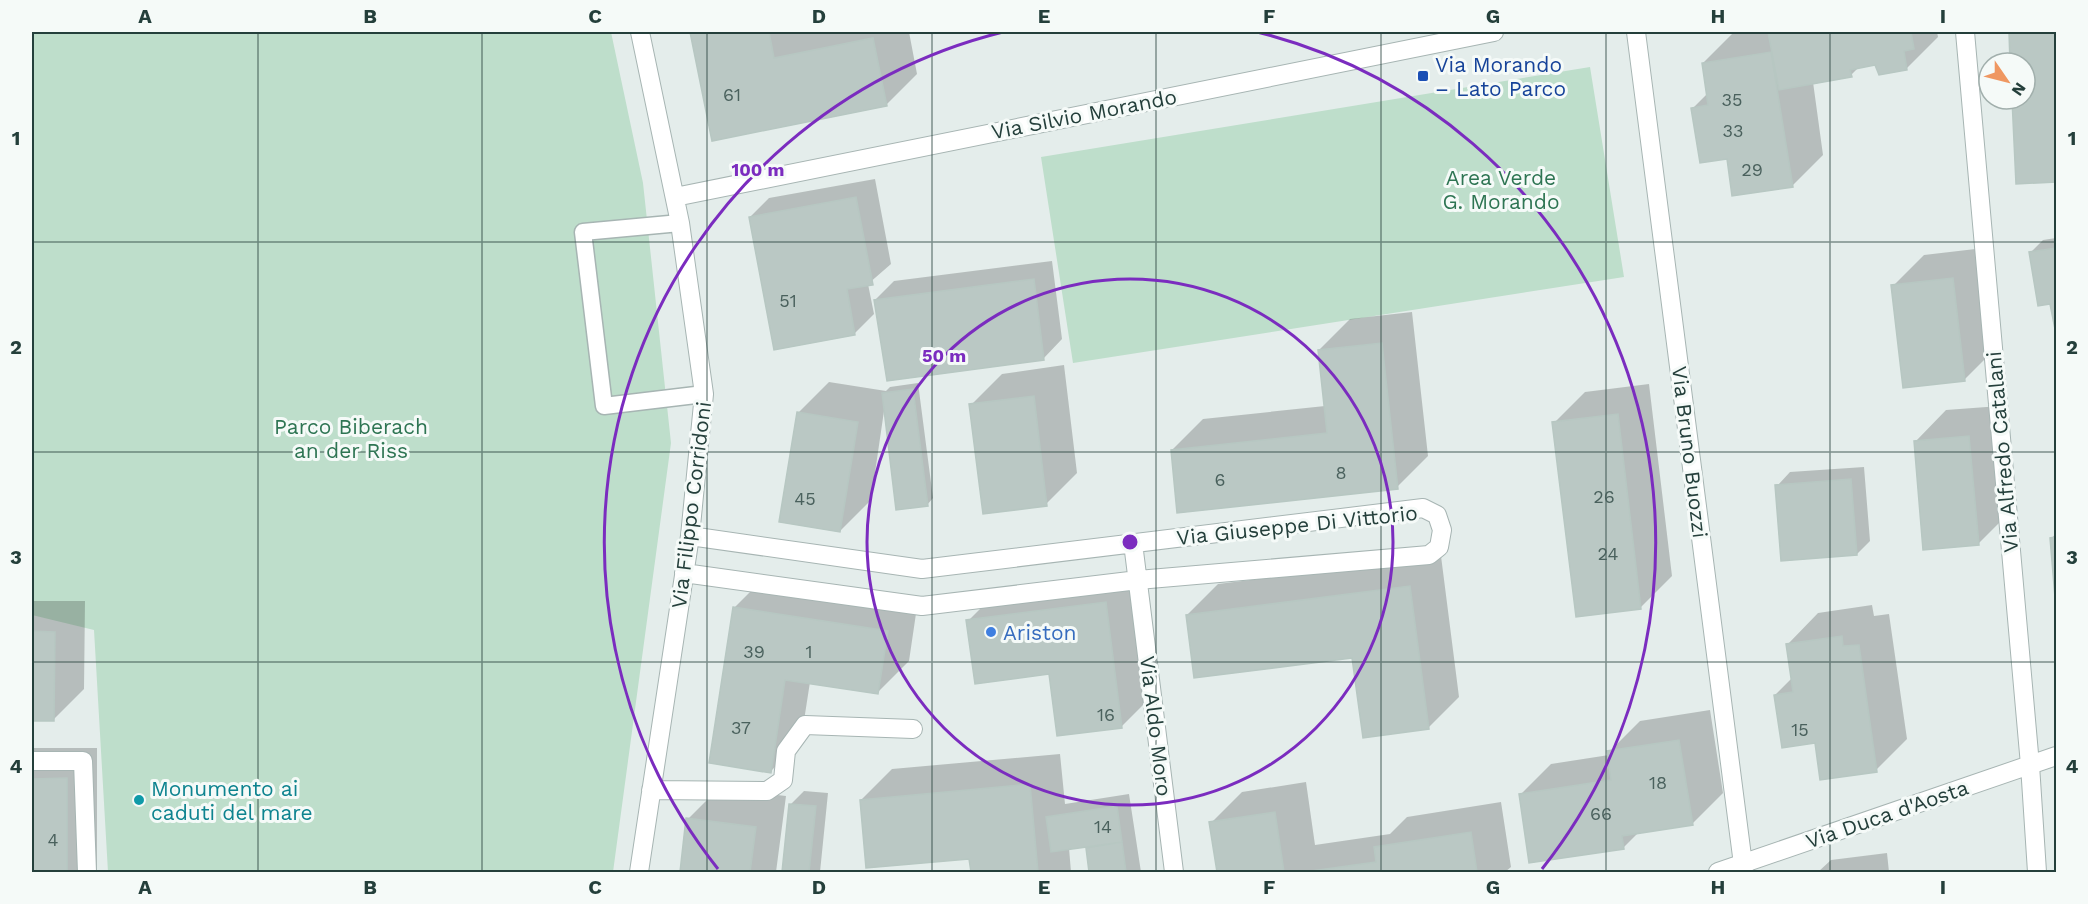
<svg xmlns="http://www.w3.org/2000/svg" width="2088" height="904" font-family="'Work Sans',sans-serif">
	<rect width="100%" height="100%" fill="#e4edeb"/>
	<path fill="#bedecb" d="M32,32H611L643,183L671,443L613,872H108L94,630L32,615Z
		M1590,67L1624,277L1073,363L1041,157Z"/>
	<path fill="#0003" d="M691,32H909L917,74L886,105L713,140Z
		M1734,32H1937L1938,37L1907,68L1876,63L1860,66L1851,75L1813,82L1823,155L1792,186L1728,157L1693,108L1708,93L1703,63Z
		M2010,32H2056V180L2017,182L2013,99H2025V63H2012Z
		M875,179L891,264L868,284L874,314L855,333L750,217L769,198Z
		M2056,238V327L2052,302L2030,253L2043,240Z
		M1984,248L1995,349L1964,380L1893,286L1924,255Z
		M1052,261L1062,339L1043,359L875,300L894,281Z
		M1412,312L1428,456L1397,487L1172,450L1203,419L1325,406L1319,350L1350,319Z
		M1064,365L1077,473L1046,504L971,405L1002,374Z
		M829,382L886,391L890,387L918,383L933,498L927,505L884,411L871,500L840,531L798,413Z
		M1649,384L1672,576L1641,607L1554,423L1585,392Z
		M2000,406L2009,513L1978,544L1916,441L1946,410Z
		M1864,467L1870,541L1857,554L1777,486L1790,472Z
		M2056,533V592L2052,538Z
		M1441,556L1459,697L1428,728L1353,656L1187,615L1218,584Z
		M1137,572L1153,695L1122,726L1051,672L968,621L999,590Z
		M765,577L918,600L909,661L878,692L810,682L801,740L771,771L734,608Z
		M32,601H85L84,689L53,720H32Z
		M1872,605L1874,616L1889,614L1907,739L1876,770L1816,742L1775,695L1792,678L1788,644L1818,613Z
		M1710,710L1723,793L1692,824L1639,832L1623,848L1520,795L1551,764L1609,755V752L1640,721Z
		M32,748H97V872H32Z
		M1060,754L1065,804L1129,794L1141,872H1090L1087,845L1069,848L1071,872H972L971,857L861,800L892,769Z
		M1306,782L1315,845L1390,834L1407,817L1501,802L1511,867L1505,872H1218L1211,823L1242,792Z
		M719,788L786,796L776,872H681L688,819Z
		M804,791L828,793L820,872H784L791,804Z
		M1887,853L1889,872H1818L1831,860Z"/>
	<path fill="#bac8c4" stroke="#b7c7c2" stroke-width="1.5" d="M690,32H769L774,58L873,38L887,106L712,141Z
		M1768,32H1911L1914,49L1904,51L1907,70L1879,75L1875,65L1850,70L1852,77L1779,90Z
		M2009,32H2056V182L2016,184L2012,99H2025V63H2010Z
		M1771,52L1793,187L1732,196L1727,159L1700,163L1691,108L1708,105L1702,63Z
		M856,197L873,285L847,289L855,335L774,350L749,217Z
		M2056,248V329H2055L2050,304L2038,306L2029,252Z
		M1953,278L1965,381L1903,388L1891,285Z
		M1034,279L1044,360L887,381L874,300Z
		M1382,343L1398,489L1177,513L1171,450L1327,433L1318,350Z
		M913,389L928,506L896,510L882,393Z
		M1034,396L1047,506L983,514L969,404Z
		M797,412L858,422L840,532L779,522Z
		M1618,414L1641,609L1576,617L1552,422Z
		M1969,436L1979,545L1923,550L1914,441Z
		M1851,479L1857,555L1781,561L1775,485Z
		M2056,537V609L2050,538Z
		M1410,586L1429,729L1363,738L1352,658L1194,678L1186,615Z
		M1106,602L1122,728L1057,736L1049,674L975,684L966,620Z
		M733,607L888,631L878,694L785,680L771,773L709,763Z
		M32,631L55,632L54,721H32Z
		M1842,636L1843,646L1859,645L1877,772L1820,780L1815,743L1782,748L1774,695L1793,692L1786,644Z
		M1679,740L1693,825L1622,836L1624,849L1529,863L1519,794L1611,780L1607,751Z
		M67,778V872H32V779Z
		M1030,784L1038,872H971L969,859L866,868L860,800Z
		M789,804L816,806L809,872H782Z
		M1117,806L1122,842L1051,852L1046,817Z
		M1275,812L1284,872H1217L1209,822Z
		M686,818L756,827L750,872H680Z
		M1471,832L1477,872H1304L1376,862L1374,847Z
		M1122,842L1126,872H1089L1086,848Z"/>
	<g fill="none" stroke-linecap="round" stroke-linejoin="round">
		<g stroke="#a7b5b3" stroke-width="19">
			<path id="lane" d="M680,223L583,232L604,406L704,394"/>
		</g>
		<g stroke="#a7b5b3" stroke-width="20">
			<path id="street" d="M1636,32L1744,872
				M1965,32L2030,765L2037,872
				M675,197L1494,32
				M1133,543L1174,872
				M684,573L922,606L1138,580L1429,555L1439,547L1442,530L1437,515L1423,508L922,569L690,536
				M32,761H83L87,872
				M651,790L767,791L783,780L786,751L805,725L913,729
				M639,872L690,536L704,394L680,223L640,32
				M1718,872L2056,756"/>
		</g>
		<use href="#lane" stroke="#fff" stroke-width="16"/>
		<use href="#street" stroke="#fff" stroke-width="18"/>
	</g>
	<path fill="none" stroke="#243f3b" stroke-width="1.5" stroke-opacity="0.55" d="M258,32V872M482,32V872M707,32V872M932,32V872M1156,32V872M1381,32V872M1606,32V872M1830,32V872M32,242H2056M32,452H2056M32,662H2056"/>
	<g fill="none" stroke="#7b2cbf" stroke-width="3">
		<circle cx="1130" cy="542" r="263"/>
		<path d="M718 869A526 526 0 0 1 1003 32M1257 32A526 526 0 0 1 1542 869"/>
	</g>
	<rect fill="#1a4fb4" stroke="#f5faf8" stroke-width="2" x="1417" y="70" width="12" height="12" rx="3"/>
	<circle fill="#3f7fe0" stroke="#f5faf8" stroke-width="2" cx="991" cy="632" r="6"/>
	<circle fill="#0f9aa8" stroke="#f5faf8" stroke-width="2" cx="139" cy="800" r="6"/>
	<g text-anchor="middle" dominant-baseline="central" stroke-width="6" stroke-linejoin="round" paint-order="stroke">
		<g font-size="18" fill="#4a615d">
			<text x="732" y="94">61</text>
			<text x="1732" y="99">35</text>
			<text x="1733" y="130">33</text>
			<text x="1752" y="169">29</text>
			<text x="788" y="300">51</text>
			<text x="1341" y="472">8</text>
			<text x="1220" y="479">6</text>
			<text x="1604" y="496">26</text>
			<text x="805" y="498">45</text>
			<text x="1608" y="553">24</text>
			<text x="754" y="651">39</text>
			<text x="809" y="651">1</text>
			<text x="1106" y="714">16</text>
			<text x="741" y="727">37</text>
			<text x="1800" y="729">15</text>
			<text x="1658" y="782">18</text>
			<text x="1601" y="813">66</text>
			<text x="1103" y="826">14</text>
			<text x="53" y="839">4</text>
		</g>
		<g font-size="21" fill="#164399" stroke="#f5faf8" text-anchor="start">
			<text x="1435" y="64">Via Morando<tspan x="1435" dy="24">– Lato Parco</tspan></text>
		</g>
		<g font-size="21" fill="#243f3b" stroke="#f5faf8">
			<text transform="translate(1084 114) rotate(-11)">Via Silvio Morando</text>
			<text transform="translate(1690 452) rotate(83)">Via Bruno Buozzi</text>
			<text transform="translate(2002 452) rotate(-95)">Via Alfredo Catalani</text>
			<text transform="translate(691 505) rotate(-83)">Via Filippo Corridoni</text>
			<text transform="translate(1297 525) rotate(-6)">Via Giuseppe Di Vittorio</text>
			<text transform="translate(1156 726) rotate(83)">Via Aldo Moro</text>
			<text transform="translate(1887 814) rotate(-19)">Via Duca d'Aosta</text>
		</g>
		<g font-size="21" fill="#2e7553" stroke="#f5faf8">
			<text x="1501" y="177">Area Verde<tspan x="1501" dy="24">G. Morando</tspan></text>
			<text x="351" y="426">Parco Biberach<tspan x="351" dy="24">an der Riss</tspan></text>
		</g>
		<g font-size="21" fill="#366cbe" stroke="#f5faf8" text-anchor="start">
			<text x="1003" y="632">Ariston</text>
		</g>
		<g font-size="21" fill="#0d838f" stroke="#f5faf8" text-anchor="start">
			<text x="151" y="788">Monumento ai<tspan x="151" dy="24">caduti del mare</tspan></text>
		</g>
	</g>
	<circle cx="1130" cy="542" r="9" fill="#7b2cbf" stroke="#f5faf8" stroke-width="3"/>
	<g font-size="18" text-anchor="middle" font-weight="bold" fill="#7b2cbf" stroke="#f5faf8" stroke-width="6" stroke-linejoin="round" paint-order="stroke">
		<text x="758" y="176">100 m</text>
		<text x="944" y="362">50 m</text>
	</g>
	<rect width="2088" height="904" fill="none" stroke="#f5faf8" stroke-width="66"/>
	<g transform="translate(2007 81) rotate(125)"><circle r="28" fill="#f5faf8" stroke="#a1afac" stroke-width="1.5"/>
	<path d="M0-4.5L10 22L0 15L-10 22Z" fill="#ef9761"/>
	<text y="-9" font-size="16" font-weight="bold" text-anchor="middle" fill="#243f3b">N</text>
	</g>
	<rect x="33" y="33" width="2022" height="838" fill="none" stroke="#243f3b" stroke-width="2"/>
	<g font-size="20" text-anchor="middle" font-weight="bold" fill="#243f3b">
		<text x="145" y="23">A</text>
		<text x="370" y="23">B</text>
		<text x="595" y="23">C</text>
		<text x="819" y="23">D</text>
		<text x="1044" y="23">E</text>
		<text x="1269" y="23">F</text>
		<text x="1493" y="23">G</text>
		<text x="1718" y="23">H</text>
		<text x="1943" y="23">I</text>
		<text x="16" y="145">1</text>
		<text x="2072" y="145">1</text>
		<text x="16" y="354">2</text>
		<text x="2072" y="354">2</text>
		<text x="16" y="564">3</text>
		<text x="2072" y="564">3</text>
		<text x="16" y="773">4</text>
		<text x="2072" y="773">4</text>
		<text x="145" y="894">A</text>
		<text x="370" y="894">B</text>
		<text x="595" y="894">C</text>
		<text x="819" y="894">D</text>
		<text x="1044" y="894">E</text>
		<text x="1269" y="894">F</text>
		<text x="1493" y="894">G</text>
		<text x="1718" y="894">H</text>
		<text x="1943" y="894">I</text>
	</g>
</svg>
